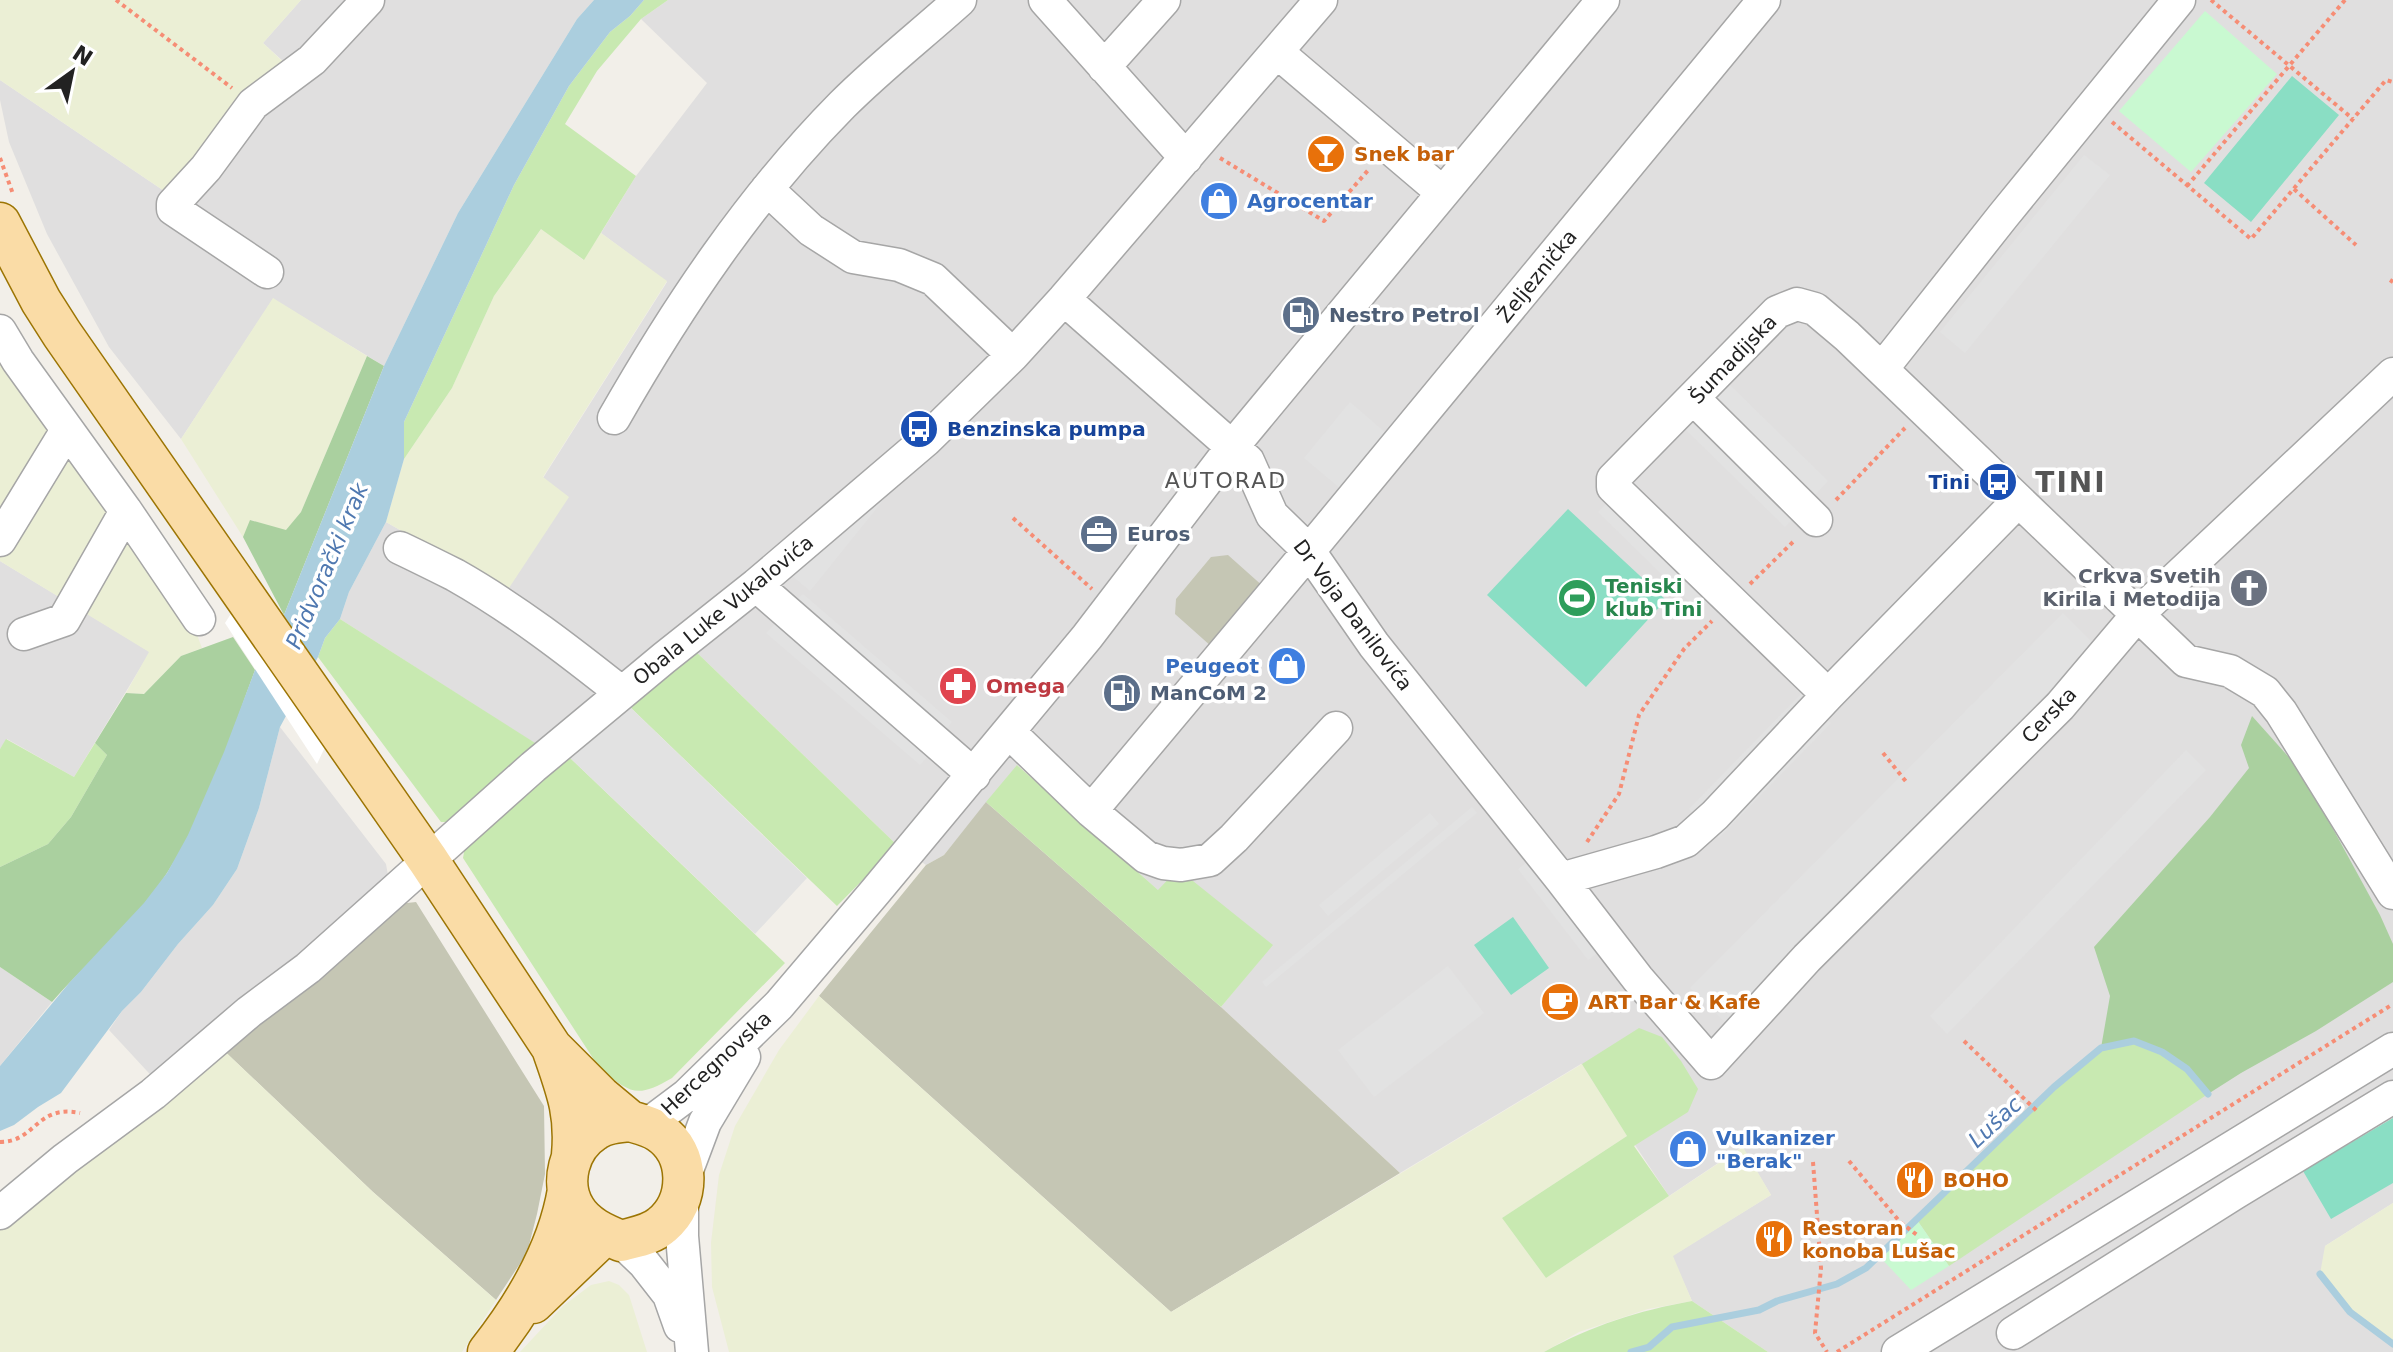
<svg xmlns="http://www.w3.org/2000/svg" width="2393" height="1352" font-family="'DejaVu Sans',sans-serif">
	<rect width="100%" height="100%" fill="#f2efe9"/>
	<path fill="#e0dfdf" d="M301,0H594L577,19L458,213L384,366L273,299L181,439L109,347L47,234L9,142L0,100V80L176,199L295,72L263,43Z
		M668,0H2393V1203L2325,1246L2350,1312L2393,1344V1352H1768L1692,1301L1672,1256L1771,1195L1742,1147L1669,1196L1581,1064L1400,1173L1221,1007L1272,945L1177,870L1159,891L1018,765L944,855L926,865L897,845L690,646L631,708L561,760L340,619L349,592L386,522L506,591L568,497L543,478L667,282L601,233L636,176L707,83L641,19Z
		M0,561L150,652L74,777L7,739L0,749Z
		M280,727L386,864L389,881L159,1084L109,1030L122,1011L141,992L178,944L213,905L237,869L259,808Z
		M0,967L52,1002L0,1066Z"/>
	<path fill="#c5c6b4" d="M1228,555L1265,588L1212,647L1175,614L1176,599L1211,557Z
		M986,802L1221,1007L1400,1173L1171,1312L819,996L926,865L944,855Z
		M416,902L544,1106L545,1174L537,1214L527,1253L496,1300L373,1192L217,1044L398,904Z"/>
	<path fill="#ebefd5" d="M0,0H301L263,43L295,73L176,199L0,80Z
		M542,228L583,260L601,233L667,281L543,477L569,497L507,591L386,522L404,459L452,388L494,296Z
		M273,298L367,356L301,512L286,531L251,520L243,537L181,439Z
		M0,356L194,627L202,648L181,656L144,694L126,693L149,652L0,561Z
		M819,996L1171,1312L1582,1064L1627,1136L1502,1218L1546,1278L1743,1147L1771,1195L1673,1256L1692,1301L1648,1309L1579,1332L1544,1352H729L712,1287L711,1243L719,1175L735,1126L779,1050Z
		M217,1044L373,1192L496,1300L462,1352H0V1217Z
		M2393,1203V1344L2350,1312L2320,1274L2325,1246Z
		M609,1281L619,1285L629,1295L647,1352H520L563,1306L591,1285Z"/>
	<path fill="#c8e9b1" d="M644,0H668L641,19L597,71L565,124L636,176L584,260L541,229L494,296L452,388L404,459V422L514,185L569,86L610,32L630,16Z
		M340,619L543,748L454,822H441L318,657L325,638Z
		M690,646L897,845L837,906L631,708Z
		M6,739L74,777L95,743L107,755L71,817L48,844L0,867V749Z
		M567,755L785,963L672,1078C636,1099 631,1093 600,1069L463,858L466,841Z
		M1017,765L1158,890L1178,869L1273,945L1221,1007L986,802Z
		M1639,1028L1662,1037L1681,1061L1698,1089L1688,1112L1634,1146L1669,1196L1546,1278L1502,1218L1627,1136L1582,1064Z
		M2134,1041C2171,1056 2183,1064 2208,1094L1949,1266L1917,1220L2054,1087L2101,1048Z
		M1692,1301L1768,1352H1544C1593,1325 1637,1311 1692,1301Z"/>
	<path fill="#aad09f" d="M367,356L384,366L284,615L243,537L250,520L286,530L301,512Z
		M233,637L255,670C231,735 205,815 167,873C136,921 90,959 52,1002L0,967V867L48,844L71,817L107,755L95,743L126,693L144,694L181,656Z
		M2252,716L2302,772L2380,915L2393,944V982L2316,1031L2241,1073L2208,1094L2187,1069L2162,1052L2134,1041L2101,1048L2110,996L2094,947L2210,817L2249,768L2241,745Z"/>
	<path fill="#c9f9d1" d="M2205,11L2277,74L2191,172L2119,111Z
		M1917,1220L1949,1266L1911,1290L1879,1256Z"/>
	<path fill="#8adec4" d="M2292,76L2339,115L2251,222L2204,183Z
		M1568,509L1666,600L1586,687L1487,595Z
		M1513,917L1549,968L1511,995L1474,945Z
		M2393,1118V1183L2331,1219L2303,1171Z"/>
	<path fill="#e2e2e2" d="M2084,155L2110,175L1965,353L1940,332Z
		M1729,384L1828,481L1785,527L1684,428Z
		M1350,402L1387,434L1341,489L1304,458Z
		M906,472L810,591L790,574Z
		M1618,492L1719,591L1699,611L1598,512Z
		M803,594L952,722L941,736L790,606Z
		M2063,613L2100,650L1727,1024L1690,988Z
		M781,618L933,750L920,765L766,633Z
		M1801,694L1831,723L1719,838L1689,809Z
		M631,708L807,878L755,934L567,755Z
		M2186,750L2206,770L1947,1034L1930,1016Z
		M1472,807L1477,813L1266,987L1262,982Z
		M1430,813L1439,824L1328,916L1319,905Z
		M1531,859L1601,950L1588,960L1518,869Z
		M1448,966L1484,1013L1374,1097L1338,1050Z"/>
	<path fill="#abcede" d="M594,0H644L630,16L610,32L569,86L514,185L404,422V459L386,522L349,592L340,619L325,638L318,657L280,727L259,808L237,869L213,905L178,944L141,992L122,1011L61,1093L38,1107L14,1125L0,1131V1066L70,982L144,903L167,873L188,835L224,752L255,670L284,615L384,366L458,213L577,19Z"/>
	<path fill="#fff" d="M256,575L345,705L317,764L225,623Z"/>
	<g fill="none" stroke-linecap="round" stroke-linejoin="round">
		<path stroke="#abcede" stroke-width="7" d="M2320,1274L2350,1312L2393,1344
			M1631,1352L1649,1347L1672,1327L1759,1310L1777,1301L1837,1284L1866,1268L2054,1087L2101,1048L2134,1041L2162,1052L2187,1069L2208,1094"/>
		<g stroke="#a6a6a6" stroke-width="35">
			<path id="minor" d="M1045,0L1186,158
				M1277,52L1443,193
				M1104,67L1164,0
				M767,189L811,230L853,257L899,265L933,279L1013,355
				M267,272L173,209V204L206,168L253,104L312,60L368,0
				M1064,299L1248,461L1272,515L1309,551L1374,645L1561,879L1638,979L1711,1063L1807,958L2060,706L2138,614L2393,374
				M0,331L18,361L126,511L199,619
				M1882,369L2003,216L2179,0
				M1694,399L1816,520
				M614,418C678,306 751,197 842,105C879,68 921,35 960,0
				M0,540L67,430
				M400,548C419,557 437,566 455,575C515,609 569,651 622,693
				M756,585L974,775
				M24,634L64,620L126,511
				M1828,695L1613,487V479L1777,312L1797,304L1815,309L1847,336L2186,661L2230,671L2265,692L2281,712L2393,893
				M1009,732L1091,811L1146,857L1163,863L1181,865L1210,860L1234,838L1336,728
				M1091,811L1309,551L1764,0
				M1561,879L1656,852L1686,841L1715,815L1828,695L2018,501
				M647,1125L687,1095L779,1005L875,892L1087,637L1233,446L1603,0
				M684,1178L705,1122L744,1057
				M682,1194V1236L692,1352
				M0,1213L65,1159L153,1094L249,1012L308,968L533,767L664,658L756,585L926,440L1013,355L1064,299L1321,0
				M621,1241L644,1263L669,1295L680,1326
				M2013,1333L2235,1193L2393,1097
				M1898,1352L2393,1049"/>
		</g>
		<g stroke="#9c7504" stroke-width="43">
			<path id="major" d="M0,223L41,301L62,334L428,860L552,1048
				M630,1121C640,1124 650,1126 659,1132C691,1153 691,1201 662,1225C651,1235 635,1237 621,1241C604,1234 585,1226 575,1209C559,1183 569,1147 594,1131C604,1123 617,1122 630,1121Z
				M572,1155C576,1112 566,1089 552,1048L600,1096L630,1121
				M533,1303L605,1234
				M488,1352C525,1305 558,1250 568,1190"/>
		</g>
		<path stroke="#f68d75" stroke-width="4" stroke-dasharray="4 4" stroke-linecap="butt" d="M116,0L232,88
			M2211,0L2353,119
			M2112,122L2251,239L2386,80L2393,82
			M0,158L13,194
			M1220,158L1324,221L1370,168
			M2187,186L2345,0
			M2294,189L2356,245
			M2390,280L2393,282
			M1836,500L1905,428
			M1013,518L1092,589
			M1750,584L1795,540
			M1883,753L1908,784
			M1587,842L1619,794L1639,715L1684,649L1712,621
			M1964,1041L2039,1113
			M0,1142C36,1142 36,1104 80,1113
			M1849,1161L1900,1222L1917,1235
			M1813,1162L1821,1268L1815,1333L1827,1352
			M1837,1352L2393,1004"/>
		<use href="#minor" stroke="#fff" stroke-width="32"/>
		<use href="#major" stroke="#fadca6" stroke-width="40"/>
	</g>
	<defs>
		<g id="bar-disc" transform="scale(2)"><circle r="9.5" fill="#e8710a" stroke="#fff"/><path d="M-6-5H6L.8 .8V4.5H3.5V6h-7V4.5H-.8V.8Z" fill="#fff"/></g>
		<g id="shop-disc" transform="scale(2)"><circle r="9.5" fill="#3f7fe0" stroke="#fff"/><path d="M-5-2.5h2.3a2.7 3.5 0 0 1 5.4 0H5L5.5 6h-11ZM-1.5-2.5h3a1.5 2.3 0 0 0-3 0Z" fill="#fff"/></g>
		<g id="fuel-disc" transform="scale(2)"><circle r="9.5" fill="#5c6f8a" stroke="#fff"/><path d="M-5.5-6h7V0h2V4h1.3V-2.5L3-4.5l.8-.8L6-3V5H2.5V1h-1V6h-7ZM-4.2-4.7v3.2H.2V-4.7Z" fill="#fff"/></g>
		<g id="bus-disc" transform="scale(2)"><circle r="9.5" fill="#1a4fb4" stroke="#fff"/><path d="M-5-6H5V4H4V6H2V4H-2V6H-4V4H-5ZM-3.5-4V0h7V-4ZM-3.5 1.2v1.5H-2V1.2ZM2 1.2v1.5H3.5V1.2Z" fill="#fff"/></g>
		<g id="office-disc" transform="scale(2)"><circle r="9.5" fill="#5c6f8a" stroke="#fff"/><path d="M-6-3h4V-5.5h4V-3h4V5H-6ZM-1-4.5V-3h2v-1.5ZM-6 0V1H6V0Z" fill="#fff"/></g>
		<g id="church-disc" transform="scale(2)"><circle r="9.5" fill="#6b7280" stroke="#fff"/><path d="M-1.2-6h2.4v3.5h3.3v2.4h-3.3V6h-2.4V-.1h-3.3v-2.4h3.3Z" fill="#fff"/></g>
		<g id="stadium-disc" transform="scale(2)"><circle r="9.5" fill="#2e9e5b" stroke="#fff"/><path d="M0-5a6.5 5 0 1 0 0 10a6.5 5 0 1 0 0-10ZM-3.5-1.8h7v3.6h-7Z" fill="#fff"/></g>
		<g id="pharmacy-disc" transform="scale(2)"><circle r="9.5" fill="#e0444e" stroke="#fff"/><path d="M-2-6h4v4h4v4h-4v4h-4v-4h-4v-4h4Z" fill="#fff"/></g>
		<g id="cafe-disc" transform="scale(2)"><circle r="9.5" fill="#e8710a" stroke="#fff"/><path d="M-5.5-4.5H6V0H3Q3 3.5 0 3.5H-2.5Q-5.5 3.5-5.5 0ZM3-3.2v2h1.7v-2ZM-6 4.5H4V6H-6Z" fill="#fff"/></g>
		<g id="restaurant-disc" transform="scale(2)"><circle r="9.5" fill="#e8710a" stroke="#fff"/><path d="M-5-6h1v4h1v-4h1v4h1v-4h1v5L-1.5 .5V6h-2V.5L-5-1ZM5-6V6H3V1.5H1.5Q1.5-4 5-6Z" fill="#fff"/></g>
	</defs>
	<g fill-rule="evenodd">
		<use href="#bar-disc" x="1326" y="154"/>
		<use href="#shop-disc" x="1219" y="201"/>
		<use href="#fuel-disc" x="1301" y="315"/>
		<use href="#bus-disc" x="919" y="429"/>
		<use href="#bus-disc" x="1998" y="482"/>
		<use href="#office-disc" x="1099" y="534"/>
		<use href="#church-disc" x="2249" y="588"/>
		<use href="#stadium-disc" x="1577" y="598"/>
		<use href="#shop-disc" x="1287" y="666"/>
		<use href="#pharmacy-disc" x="958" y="686"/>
		<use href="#fuel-disc" x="1122" y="693"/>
		<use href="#cafe-disc" x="1560" y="1002"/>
		<use href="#shop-disc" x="1688" y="1149"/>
		<use href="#restaurant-disc" x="1915" y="1180"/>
		<use href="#restaurant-disc" x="1774" y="1239"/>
	</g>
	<g text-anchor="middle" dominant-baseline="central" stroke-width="7" stroke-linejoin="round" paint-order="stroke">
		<g font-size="20" font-weight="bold" fill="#c56008" stroke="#fff" text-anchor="start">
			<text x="1354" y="154">Snek bar</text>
			<text x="1588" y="1002">ART Bar &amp; Кafe</text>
			<text x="1943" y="1180">BOHO</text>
			<text x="1802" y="1228">Restoran<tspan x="1802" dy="23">konoba Lušac</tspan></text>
		</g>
		<g font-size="20" font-weight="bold" fill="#366cbe" stroke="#fff" text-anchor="start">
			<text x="1247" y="201">Agrocentar</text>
			<text x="1259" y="666" text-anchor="end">Peugeot</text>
			<text x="1716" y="1138">Vulkanizer<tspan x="1716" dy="23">"Berak"</tspan></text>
		</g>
		<g font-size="20" fill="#222" stroke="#fff">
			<text transform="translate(1537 276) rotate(-51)">Željeznička</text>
			<text transform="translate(1733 359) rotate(-46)">Šumadijska</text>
			<text transform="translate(723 610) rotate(-39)">Obala Luke Vukalovića</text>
			<text transform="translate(1353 615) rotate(53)">Dr Voja Danilovića</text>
			<text transform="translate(2049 715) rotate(-46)">Cerska</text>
			<text transform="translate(716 1063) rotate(-43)">Hercegnovska</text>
		</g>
		<g font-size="20" font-weight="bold" fill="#4e5e75" stroke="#fff" text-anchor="start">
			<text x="1329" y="315">Nestro Petrol</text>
			<text x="1127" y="534">Euros</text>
			<text x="1150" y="693">ManCoM 2</text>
		</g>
		<g font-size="20" font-weight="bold" fill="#164399" stroke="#fff" text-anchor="start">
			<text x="947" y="429">Benzinska pumpa</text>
			<text x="1970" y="482" text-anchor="end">Tini</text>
		</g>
		<g font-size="20" font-weight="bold" fill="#5b616d" stroke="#fff" text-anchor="end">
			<text x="2221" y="576">Crkva Svetih<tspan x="2221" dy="23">Kirila i Metodija</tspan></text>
		</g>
		<g font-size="20" font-weight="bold" fill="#27864d" stroke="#fff" text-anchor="start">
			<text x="1605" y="586">Teniski<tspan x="1605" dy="23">klub Tini</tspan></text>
		</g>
		<g font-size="20" font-weight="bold" fill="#be3a42" stroke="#fff" text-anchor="start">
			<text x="986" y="686">Omega</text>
		</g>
		<g font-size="22" letter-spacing="2" fill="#555" stroke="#fff">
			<text x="1226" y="480">AUTORAD</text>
		</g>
		<g font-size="22" font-style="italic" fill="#4f78b0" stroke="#fff">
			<text transform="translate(327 566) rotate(-67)">Pridvorački krak</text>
			<text transform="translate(1995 1122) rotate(-43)">Lušac</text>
		</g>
		<g font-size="28" font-weight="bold" letter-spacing="2" fill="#555" stroke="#fff">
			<text x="2071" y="482">TINI</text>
		</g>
	</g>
	<g transform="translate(72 72) rotate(33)" stroke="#ffffff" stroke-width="6" paint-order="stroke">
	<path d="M0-6L14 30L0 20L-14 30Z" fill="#222222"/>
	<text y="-12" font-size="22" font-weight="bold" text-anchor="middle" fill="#222222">N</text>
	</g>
</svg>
